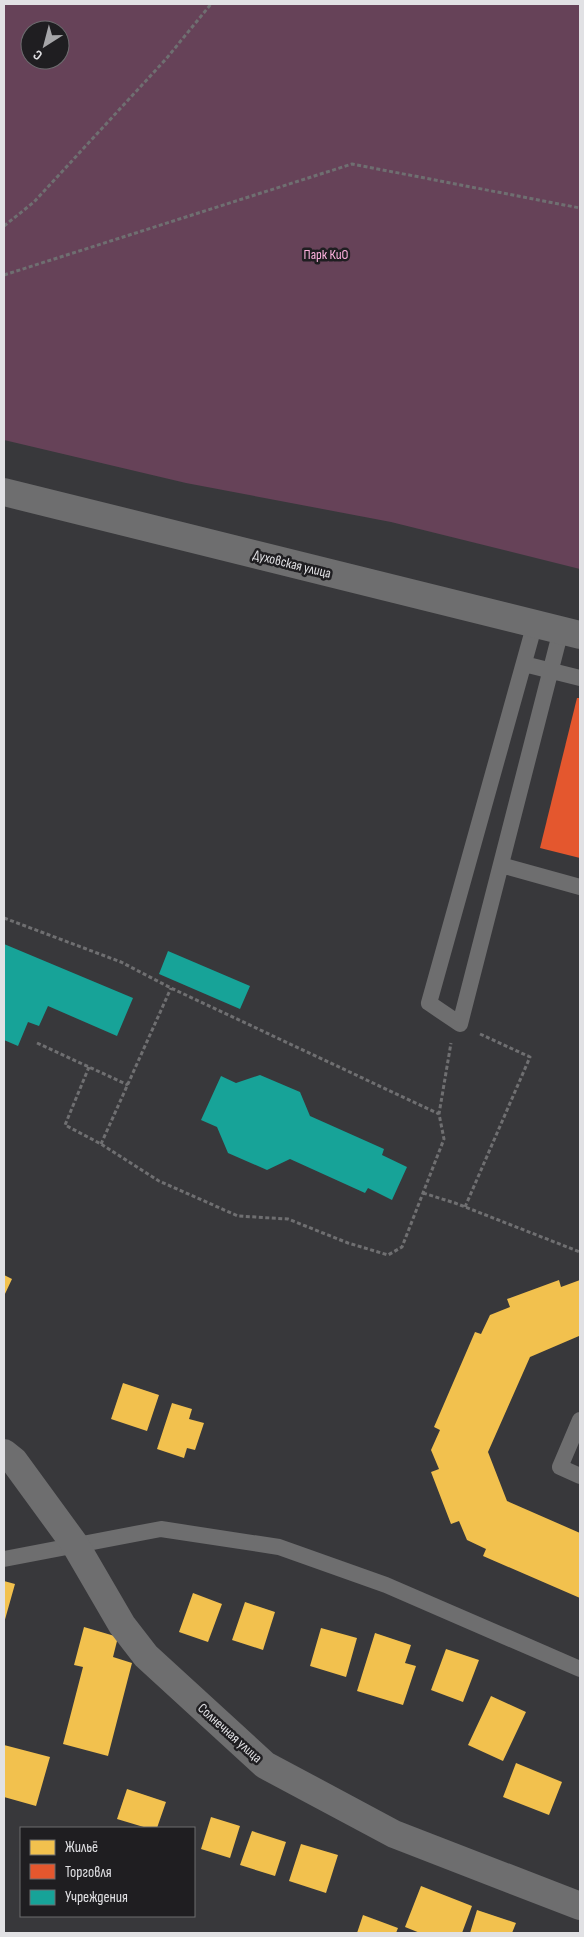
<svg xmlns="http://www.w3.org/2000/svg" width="584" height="1937" font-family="'Sofia Sans Condensed',sans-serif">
	<rect width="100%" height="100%" fill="#38383b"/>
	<path fill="#664258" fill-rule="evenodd" d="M4,4H580V569L391,522L186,483L4,440ZM30,30H60V60H30Z"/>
	<path fill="#f2c14e" d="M4,1275L12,1279L4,1296Z
		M559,1280L561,1287L580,1280V1333L579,1336L530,1357L488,1452L507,1501L580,1533V1598L483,1556L486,1549L467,1540L459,1521L451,1524L431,1472L439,1469L431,1450L440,1430L434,1427L475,1332L481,1334L490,1315L510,1307L507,1299Z
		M123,1383L159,1395L147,1431L111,1419Z
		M172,1403L192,1409L189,1419L204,1423L195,1450L187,1448L184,1458L157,1449Z
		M4,1581L15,1584L4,1623Z
		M193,1593L222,1604L208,1642L179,1632Z
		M245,1602L275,1612L263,1650L232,1640Z
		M84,1627L118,1637L113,1657L132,1663L108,1756L63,1744L83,1667L74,1665Z
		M321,1628L357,1638L346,1677L310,1666Z
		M375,1633L411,1645L405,1663L416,1666L403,1705L357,1691Z
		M446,1649L479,1660L463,1702L431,1690Z
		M491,1696L526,1712L503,1761L468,1745Z
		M4,1745L50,1757L36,1806L4,1797Z
		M516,1763L562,1782L549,1815L503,1797Z
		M127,1789L166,1802L157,1828H147L117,1819Z
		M211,1817L240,1826L230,1858L201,1849Z
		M252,1831L286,1842L275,1876L240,1865Z
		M301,1844L338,1855L326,1893L289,1881Z
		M421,1886L472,1906L462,1933H420L405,1927Z
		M477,1910L516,1923L512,1933H470Z
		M363,1915L398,1928L396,1933H357Z"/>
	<path fill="#e4572e" d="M577,698H580V858L540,848Z"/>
	<path fill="#17a398" d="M4,944L133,998L117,1036L48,1006L39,1026L28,1022L18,1046L4,1040Z
		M168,951L250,986L240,1009L159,974Z
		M260,1075L300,1092L310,1116L384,1149L382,1155L407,1167L392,1200L368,1188L365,1193L290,1159L267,1170L228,1153L217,1127L201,1120L221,1076L236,1083Z"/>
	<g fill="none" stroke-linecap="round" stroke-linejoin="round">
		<path stroke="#6f6f71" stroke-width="3" stroke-dasharray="4 2.5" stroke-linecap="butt" d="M4,226L34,202L166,59L211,4
			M4,275L352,164L580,208
			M4,918L121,962L171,988L439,1114
			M37,1043L128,1085
			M89,1067L65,1125L101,1144L159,1181L238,1216L288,1219L348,1243L388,1255L402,1247L444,1139L439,1114L451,1043
			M101,1144L171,988
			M423,1193L455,1203L580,1252
			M465,1207L530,1057L480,1034"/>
		<path stroke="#6e6e6f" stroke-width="16" d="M535,623L429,1003L460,1024L561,630
			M524,664L580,678
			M501,865L580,887
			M580,1420L560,1467L580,1476
			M4,1559L161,1529L279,1547L386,1585L580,1669"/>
		<path stroke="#6e6e6f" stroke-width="28" d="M4,1453L14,1461L76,1546L122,1625L146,1656L265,1765L394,1834L580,1906"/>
		<path stroke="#6e6e6f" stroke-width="28" d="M4,492L580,635"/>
	</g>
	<g text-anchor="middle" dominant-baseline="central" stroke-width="5" stroke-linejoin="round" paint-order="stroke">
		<g font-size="14" fill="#feb2df" stroke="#1f1e21">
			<text x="326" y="254">Парк КиО</text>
		</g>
		<g font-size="14" fill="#e1e1e4" stroke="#1f1e21">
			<text transform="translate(292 564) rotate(14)">Духовская улица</text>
			<text transform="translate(230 1733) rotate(42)">Солнечная улица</text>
		</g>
	</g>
	<rect width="584" height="1937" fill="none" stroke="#e1e1e4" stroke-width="10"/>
	<rect x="20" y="1827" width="175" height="90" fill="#1f1e21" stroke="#6d6c6f"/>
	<rect x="30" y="1840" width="25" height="15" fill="#f2c14e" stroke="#6d6c6f"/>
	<text x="65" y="1852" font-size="15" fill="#e1e1e4">Жильё</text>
	<rect x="30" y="1864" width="25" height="15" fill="#e4572e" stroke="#6d6c6f"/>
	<text x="65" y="1877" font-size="15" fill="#e1e1e4">Торговля</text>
	<rect x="30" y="1890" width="25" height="15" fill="#17a398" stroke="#6d6c6f"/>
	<text x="65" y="1902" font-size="15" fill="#e1e1e4">Учреждения</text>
	<g transform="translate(45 45) rotate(216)"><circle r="24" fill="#1f1e21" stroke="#6d6c6f"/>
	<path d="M0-4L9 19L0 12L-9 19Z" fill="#a6a6a9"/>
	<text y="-8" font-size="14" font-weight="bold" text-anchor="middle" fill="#e1e1e4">С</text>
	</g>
</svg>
